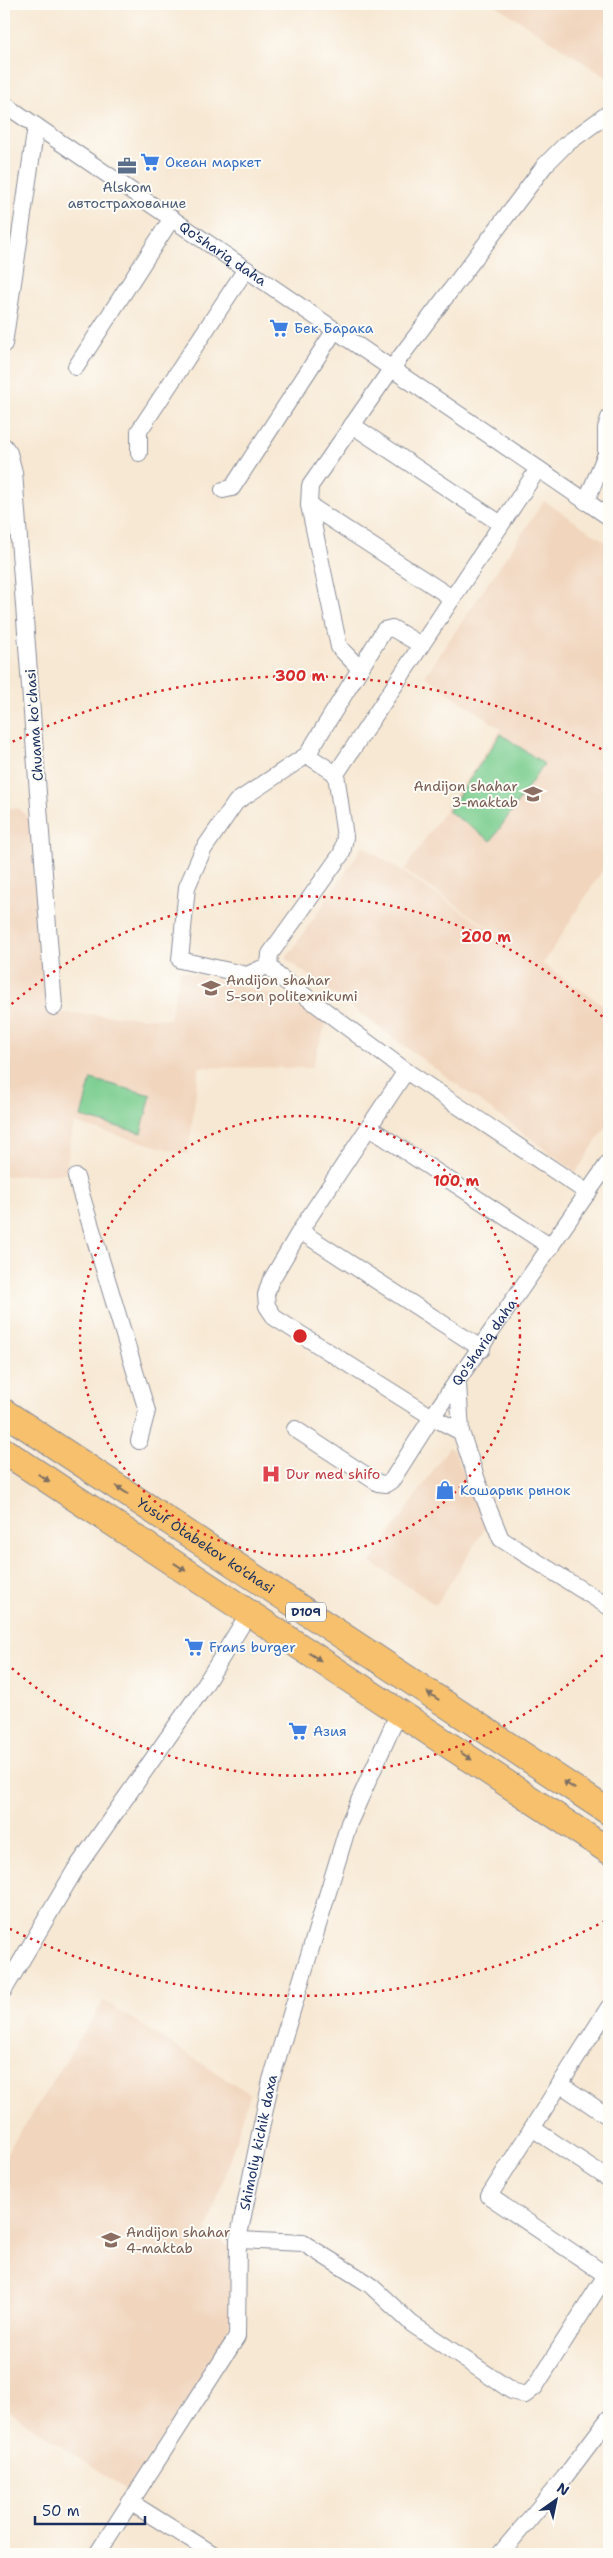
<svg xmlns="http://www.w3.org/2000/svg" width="613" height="2558" font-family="'Shantell Sans',sans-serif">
	<rect width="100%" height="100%" fill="#fdfcf7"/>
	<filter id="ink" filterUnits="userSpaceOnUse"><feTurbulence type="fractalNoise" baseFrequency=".02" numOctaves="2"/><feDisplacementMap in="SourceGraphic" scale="10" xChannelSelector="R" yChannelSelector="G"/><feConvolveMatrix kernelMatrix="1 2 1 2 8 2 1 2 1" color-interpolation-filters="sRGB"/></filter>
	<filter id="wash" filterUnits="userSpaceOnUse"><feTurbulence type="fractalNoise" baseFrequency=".0096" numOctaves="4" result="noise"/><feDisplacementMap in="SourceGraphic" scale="20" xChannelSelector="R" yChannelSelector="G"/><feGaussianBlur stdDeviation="1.12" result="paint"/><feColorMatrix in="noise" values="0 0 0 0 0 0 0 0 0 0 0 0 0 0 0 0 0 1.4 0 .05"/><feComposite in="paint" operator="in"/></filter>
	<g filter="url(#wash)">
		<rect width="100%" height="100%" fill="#f7e8d3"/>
		<path fill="#f1d5bd" d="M494,4H609V79Z
			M544,501L609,544V860L543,964L609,1009V1122L576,1172L286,959L363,846L542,964L404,870L501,729L425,676Z
			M4,807L20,809L30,820L46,1012L170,1019L180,970L310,1005L327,1021L312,1068L199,1067L188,1155L74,1123L65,1174L4,1176Z
			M449,1447L455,1453L486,1527L436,1605L371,1562Z
			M104,2001L250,2094L207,2231L231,2248L229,2336L127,2490L4,2408V2157Z"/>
		<path fill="#7cce90" stroke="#4c7e77" d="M501,734L544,764L491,841L448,811Z
			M91,1079L151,1095L141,1133L81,1117Z"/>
	</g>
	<g filter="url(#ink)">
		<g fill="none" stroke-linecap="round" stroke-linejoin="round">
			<g stroke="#898c98" stroke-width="18">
				<g id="street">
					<path id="s1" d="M4,104L609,517"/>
					<path d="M4,344L36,126"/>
					<path d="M76,367L172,218"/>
					<path d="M352,425L501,524"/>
					<path d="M4,446L9,453L14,472L54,1007"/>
					<path d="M139,453V431L246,269"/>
					<path d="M538,469L336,774L345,837L342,853L270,954L269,965L277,975L406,1071L588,1193"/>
					<path d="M223,490L232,488L335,330"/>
					<path d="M586,502L606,454V428L609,418"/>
					<path d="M309,505L452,598"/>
					<path d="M360,669L339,647L309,505L310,486L392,368L545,165L565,145L609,113"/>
					<path d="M336,774L307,755L384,630L392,628L421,645"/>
					<path d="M269,965L247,975L180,960L187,887L203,850L236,802L307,755"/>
					<path d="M406,1071L300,1231L270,1282L266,1295L267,1306L275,1318L432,1417L461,1432"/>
					<path d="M370,1128L551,1247"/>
					<path d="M76,1177L147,1411L139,1441"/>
					<path d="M300,1231L482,1349"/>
					<path d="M458,1383L461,1432L478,1483L501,1539L609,1607"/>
					<path id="s2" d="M295,1429L378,1483L386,1484L392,1480L432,1417L609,1162"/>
					<path d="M4,1990L75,1870L204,1686L249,1613"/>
					<path d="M609,2007L489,2196L609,2277"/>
					<path d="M560,2084L609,2117"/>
					<path d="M532,2128L609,2179"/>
					<path d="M238,2240L303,2243L369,2284L412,2324L512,2391L525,2395L535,2387L606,2275"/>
					<path d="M130,2502L213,2554"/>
					<path id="s3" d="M97,2554L237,2337L238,2240L271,2080L349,1823L399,1712"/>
					<path d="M500,2554L564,2478L609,2418"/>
				</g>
			</g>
			<g stroke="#898c98" stroke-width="28">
				<g id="primary">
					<path id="s4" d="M4,1412L609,1812"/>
					<path d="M4,1451L609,1851"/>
				</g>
			</g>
			<use href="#street" stroke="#fff" stroke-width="16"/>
			<use href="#primary" stroke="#f7c06c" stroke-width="26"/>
		</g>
		<defs><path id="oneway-solid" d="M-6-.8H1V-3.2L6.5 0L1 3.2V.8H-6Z" transform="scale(1.25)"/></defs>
		<g fill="#7e7064">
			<use href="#oneway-solid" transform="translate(44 1478) rotate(34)"/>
			<use href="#oneway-solid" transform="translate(122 1490) rotate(-146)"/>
			<use href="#oneway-solid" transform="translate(180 1567) rotate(34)"/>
			<use href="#oneway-solid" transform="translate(315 1657) rotate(33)"/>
			<use href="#oneway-solid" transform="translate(433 1696) rotate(-147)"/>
			<use href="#oneway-solid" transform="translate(466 1756) rotate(33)"/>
			<use href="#oneway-solid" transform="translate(569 1785) rotate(-147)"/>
		</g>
	</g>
	<g fill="none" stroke="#d62828" stroke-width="2.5" stroke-dasharray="2.5 5">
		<circle cx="300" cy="1336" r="220"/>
		<path d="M608 1650A440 440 0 0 1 6 1663M6 1009A440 440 0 0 1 608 1022"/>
		<path d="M605 1921A660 660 0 0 1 6 1927M6 745A660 660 0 0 1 605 751"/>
	</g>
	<defs>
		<g id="supermarket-bare" transform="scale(1.5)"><path d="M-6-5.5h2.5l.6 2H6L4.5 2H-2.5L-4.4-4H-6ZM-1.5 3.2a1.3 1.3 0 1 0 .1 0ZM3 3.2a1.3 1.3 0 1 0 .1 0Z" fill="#3f7fe0" stroke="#fdfcf7" stroke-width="2.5" paint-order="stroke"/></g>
		<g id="office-bare" transform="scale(1.5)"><path d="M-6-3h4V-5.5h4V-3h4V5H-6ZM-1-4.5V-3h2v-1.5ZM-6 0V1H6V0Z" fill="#5c6f8a" stroke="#fdfcf7" stroke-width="2.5" paint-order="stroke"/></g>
		<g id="school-bare" transform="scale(1.5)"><path d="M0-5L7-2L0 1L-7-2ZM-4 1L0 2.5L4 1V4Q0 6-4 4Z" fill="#8d6e63" stroke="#fdfcf7" stroke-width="2.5" paint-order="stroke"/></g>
		<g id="university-bare" transform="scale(1.5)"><path d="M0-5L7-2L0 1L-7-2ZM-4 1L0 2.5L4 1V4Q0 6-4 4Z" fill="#8d6e63" stroke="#fdfcf7" stroke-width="2.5" paint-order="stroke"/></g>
		<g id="hospital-bare" transform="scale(1.5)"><path d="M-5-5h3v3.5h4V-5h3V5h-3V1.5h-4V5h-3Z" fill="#e0444e" stroke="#fdfcf7" stroke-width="2.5" paint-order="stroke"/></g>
		<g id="shop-bare" transform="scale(1.5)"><path d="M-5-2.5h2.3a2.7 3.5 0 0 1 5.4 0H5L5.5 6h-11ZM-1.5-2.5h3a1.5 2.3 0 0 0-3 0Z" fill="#3f7fe0" stroke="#fdfcf7" stroke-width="2.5" paint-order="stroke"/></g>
	</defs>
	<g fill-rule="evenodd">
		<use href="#supermarket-bare" x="150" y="162"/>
		<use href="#office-bare" x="127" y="166"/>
		<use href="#supermarket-bare" x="279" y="328"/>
		<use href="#school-bare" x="533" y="794"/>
		<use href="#university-bare" x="211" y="988"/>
		<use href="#hospital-bare" x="271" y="1474"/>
		<use href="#shop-bare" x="445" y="1490"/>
		<use href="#supermarket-bare" x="194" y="1647"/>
		<use href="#supermarket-bare" x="298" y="1731"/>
		<use href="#school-bare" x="111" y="2240"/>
	</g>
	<g text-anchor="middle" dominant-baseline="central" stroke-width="4" stroke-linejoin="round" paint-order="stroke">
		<rect fill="#fdfcf7" stroke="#5f6c8c" stroke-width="1" x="286" y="1602.5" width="40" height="19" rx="4"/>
		<g font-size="12" font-weight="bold" fill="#1b2f5e">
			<text x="306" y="1612">D109</text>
		</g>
		<g font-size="14" fill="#366cbe" stroke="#fdfcf7" text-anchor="start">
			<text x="165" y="162">Океан маркет</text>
			<text x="294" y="328">Бек Барака</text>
			<text x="460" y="1490">Кошарык рынок</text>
			<text x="209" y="1647">Frans burger</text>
			<text x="313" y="1731">Азия</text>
		</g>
		<g font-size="14" fill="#4e5e75" stroke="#fdfcf7">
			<text x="127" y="187">Alskom<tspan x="127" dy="16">автострахование</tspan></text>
		</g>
		<g font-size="14" fill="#1b2f5e" stroke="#fdfcf7">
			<text stroke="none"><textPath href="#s1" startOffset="265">Qo'shariq daha</textPath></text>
			<text transform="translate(34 725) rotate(-94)">Chuama koʻchasi</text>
			<text stroke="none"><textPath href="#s2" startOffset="280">Qo'shariq daha</textPath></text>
			<text stroke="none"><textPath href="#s4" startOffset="242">Yusuf Otabekov ko'chasi</textPath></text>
			<text stroke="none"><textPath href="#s3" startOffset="455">Shimoliy kichik daxa</textPath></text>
		</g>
		<g font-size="14" fill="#785e54" stroke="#fdfcf7" text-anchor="start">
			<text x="518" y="786" text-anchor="end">Andijon shahar<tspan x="518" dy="16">3-maktab</tspan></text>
			<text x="226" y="980">Andijon shahar<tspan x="226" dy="16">5-son politexnikumi</tspan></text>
			<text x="126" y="2232">Andijon shahar<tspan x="126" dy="16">4-maktab</tspan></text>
		</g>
		<g font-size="14" fill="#be3a42" stroke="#fdfcf7" text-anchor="start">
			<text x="286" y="1474">Dur med shifo</text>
		</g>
	</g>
	<circle cx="300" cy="1336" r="8" fill="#d62828" stroke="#fdfcf7" stroke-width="2.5"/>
	<g font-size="15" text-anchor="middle" font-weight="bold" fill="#d62828" stroke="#fdfcf7" stroke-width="4" stroke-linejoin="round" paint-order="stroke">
		<text x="300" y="681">300 m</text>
		<text x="486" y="942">200 m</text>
		<text x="456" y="1186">100 m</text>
	</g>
	<rect width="613" height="2558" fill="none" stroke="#fdfcf7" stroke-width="20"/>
	<g transform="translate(556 2500) rotate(33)" stroke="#fdfcf7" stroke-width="4" paint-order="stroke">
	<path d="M0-4L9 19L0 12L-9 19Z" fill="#1b2f5e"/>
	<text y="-8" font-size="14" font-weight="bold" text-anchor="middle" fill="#1b2f5e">N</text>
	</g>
	<path d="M35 2516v8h110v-8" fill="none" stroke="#1b2f5e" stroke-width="2.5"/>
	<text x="42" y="2516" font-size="15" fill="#1b2f5e" stroke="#fdfcf7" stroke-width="4" paint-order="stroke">50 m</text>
</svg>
